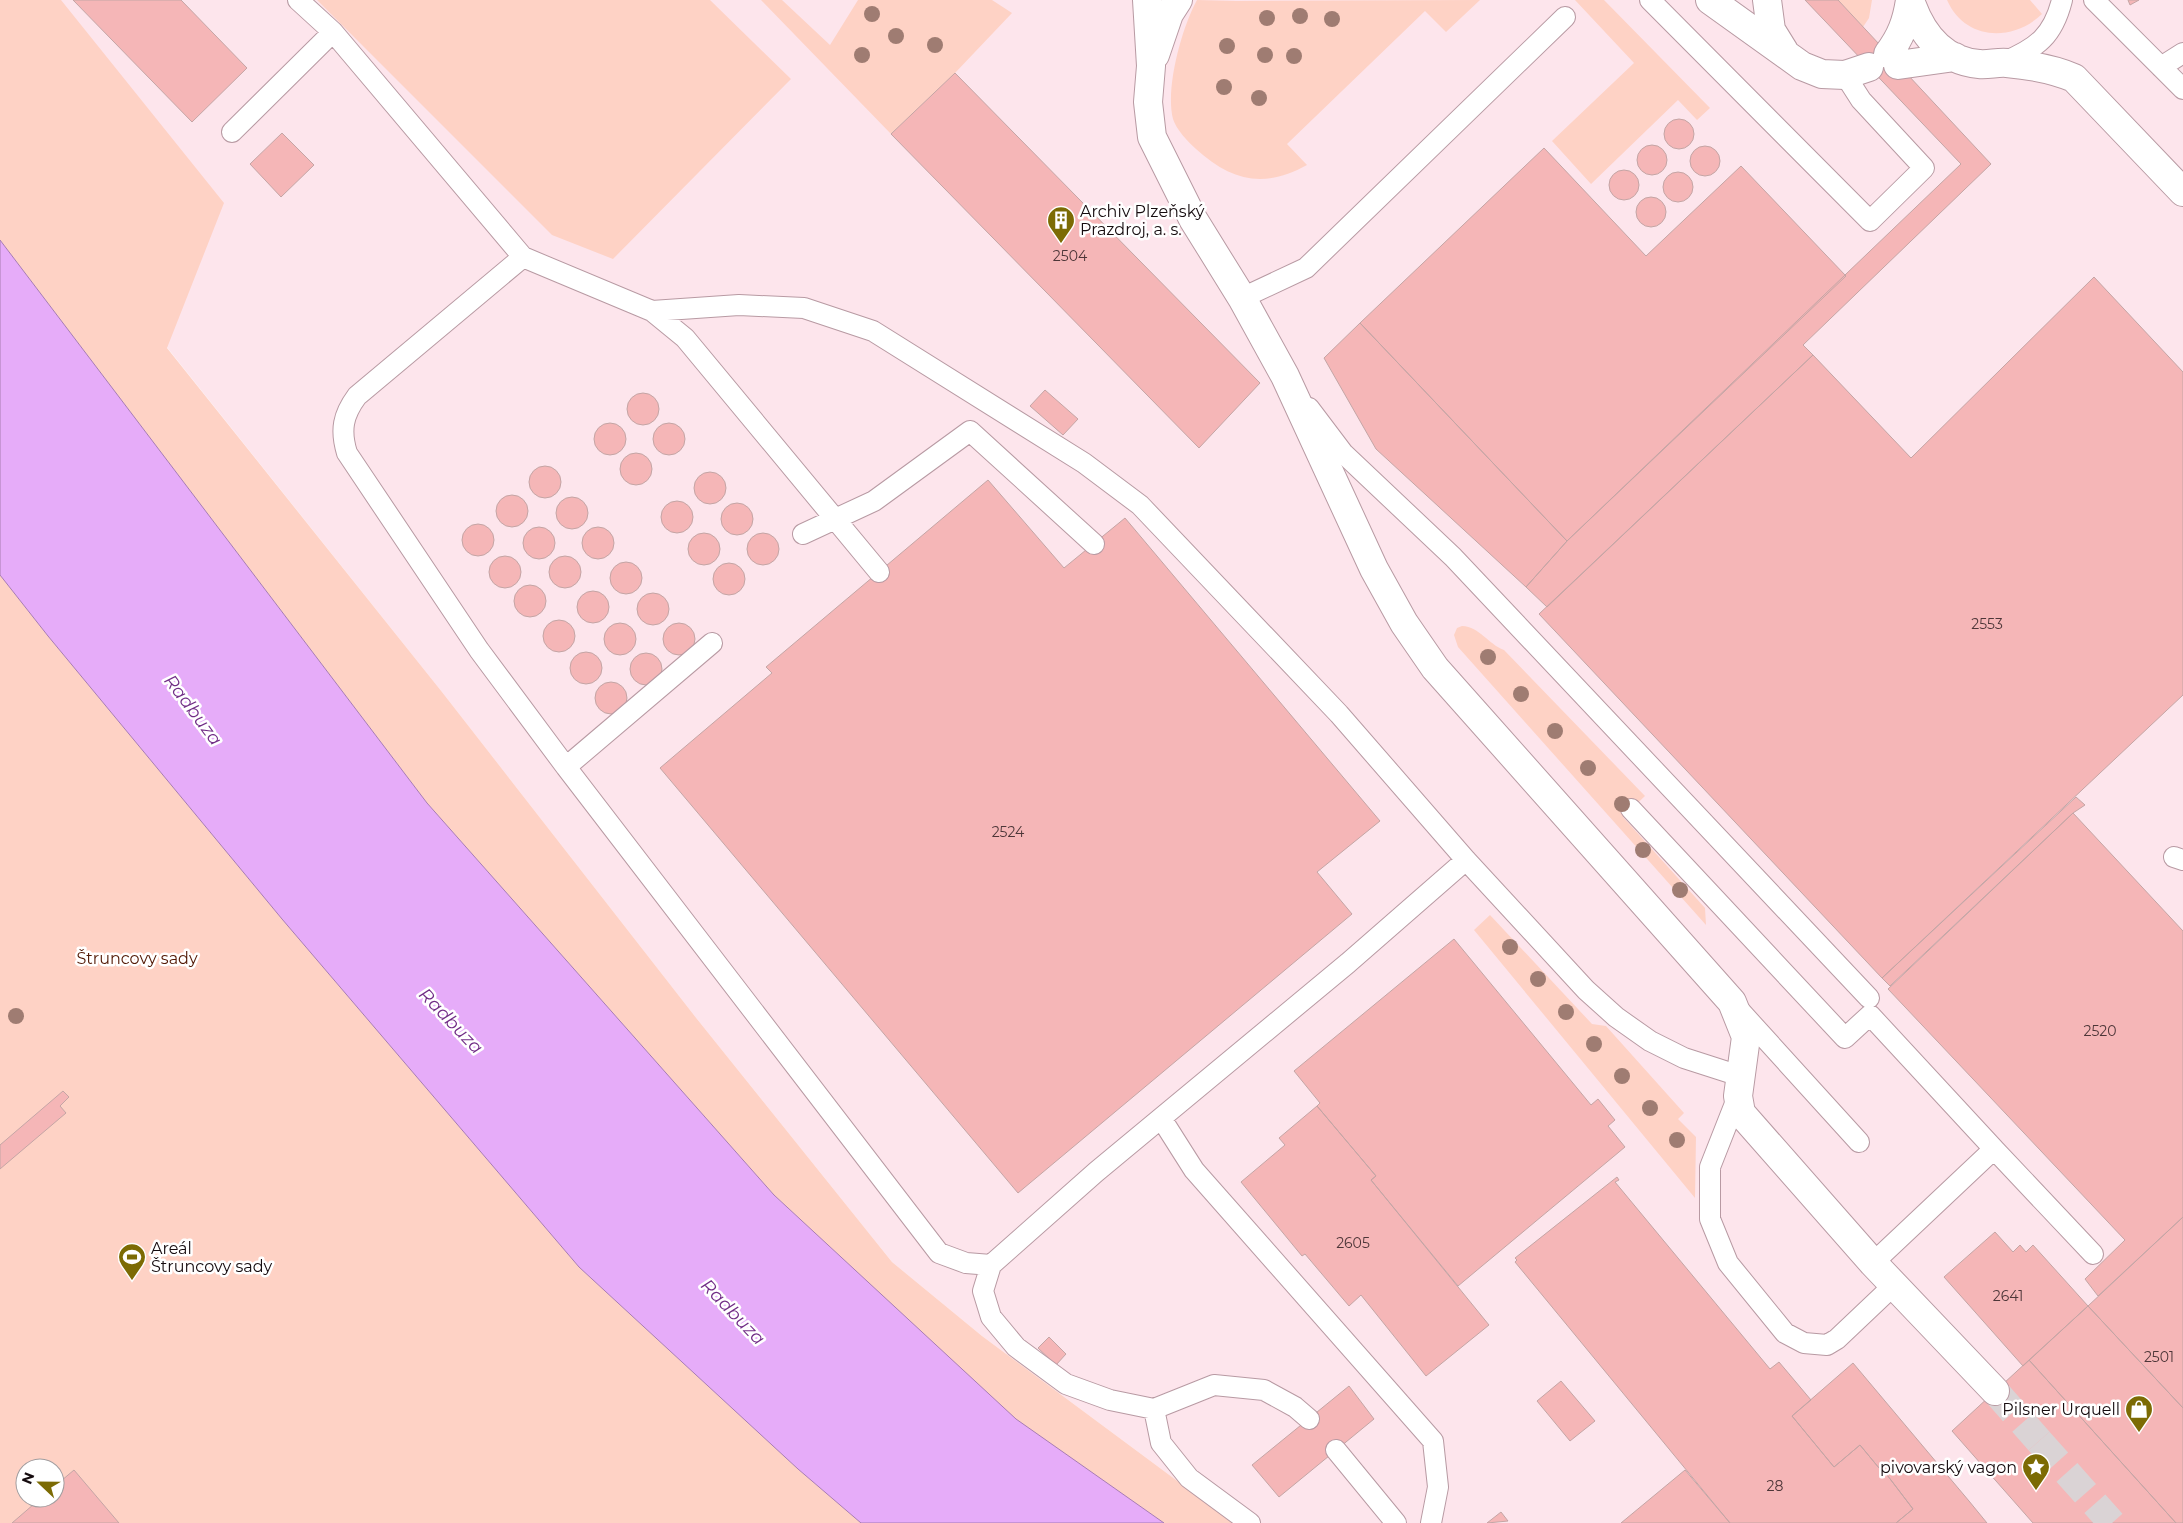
<svg xmlns="http://www.w3.org/2000/svg" width="2183" height="1523" font-family="Montserrat,sans-serif">
	<rect width="100%" height="100%" fill="#fdf6f8"/>
	<path fill="#fde5ec" d="M0,0H2183V1523H1234L982,1336L892,1262L697,1019L442,692L0,138Z"/>
	<path fill="#fed2c5" fill-rule="evenodd" d="M0,0H61L224,203L167,348L442,692L697,1019L892,1262L982,1336L1234,1523H1164L1016,1420L774,1195L427,803L0,240Z
		M317,0H710L791,79L613,259L552,235Z
		M761,0H782L830,45L858,0H992L1012,13L955,73L891,134Z
		M1197,0L1236,1L1480,0L1446,32L1425,11L1287,144L1307,165C1264,189 1231,181 1196,149C1188,142 1176,129 1173,119C1165,88 1182,27 1197,0Z
		M1575,0H1604L1710,108L1697,120L1678,100L1591,184L1552,141L1634,63Z
		M1838,0H1872L1869,18L1863,27Z
		M1947,0H2030L2042,14C2013,42 1965,41 1947,0Z
		M0,575L48,636L282,919L579,1267L798,1469L861,1523H0ZM25,1468H55V1498H25Z
		M1462,626C1480,627 1488,644 1504,650L1645,796L1623,817L1705,908L1706,925L1458,647L1454,635L1457,628Z
		M1490,915L1592,1024L1606,1026L1684,1113L1678,1119L1696,1137L1695,1198L1474,930Z"/>
	<path fill="#e6acf9" stroke="#a77cb2" d="M0,240L427,803L774,1195L1016,1419L1164,1523H861L798,1469L579,1267L282,919L48,636L0,575Z"/>
	<path fill="#f5b6b7" stroke="#c4a5a5" d="M73,0H181L247,68L192,122Z
		M1805,0H1838L1991,164L1803,345L1813,355L1547,607L1526,587L1567,541L1961,164Z
		M2128,0H2139L2130,5Z
		M955,73L1260,383L1199,448L891,134Z
		M1664 134a15 15 0 1 1 30 0a15 15 0 1 1-30 0Z
		M282,133L314,165L281,197L250,164Z
		M1637 160a15 15 0 1 1 30 0a15 15 0 1 1-30 0Z
		M1690 161a15 15 0 1 1 30 0a15 15 0 1 1-30 0Z
		M1544,148L1646,256L1741,166L1846,276L1567,541L1360,323Z
		M1609 185a15 15 0 1 1 30 0a15 15 0 1 1-30 0Z
		M1663 187a15 15 0 1 1 30 0a15 15 0 1 1-30 0Z
		M1636 212a15 15 0 1 1 30 0a15 15 0 1 1-30 0Z
		M2094,277L2183,372V695L1882,978L1539,614L1813,355L1911,458Z
		M1360,323L1567,541L1526,587L1376,449L1324,358Z
		M1045,390L1078,419L1063,435L1030,406Z
		M627 409a16 16 0 1 1 32 0a16 16 0 1 1-32 0Z
		M594 439a16 16 0 1 1 32 0a16 16 0 1 1-32 0Z
		M653 439a16 16 0 1 1 32 0a16 16 0 1 1-32 0Z
		M620 469a16 16 0 1 1 32 0a16 16 0 1 1-32 0Z
		M529 482a16 16 0 1 1 32 0a16 16 0 1 1-32 0Z
		M694 488a16 16 0 1 1 32 0a16 16 0 1 1-32 0Z
		M988,480L1064,568L1125,518L1380,821L1317,872L1352,914L1018,1193L660,768L772,673L766,667Z
		M496 511a16 16 0 1 1 32 0a16 16 0 1 1-32 0Z
		M556 513a16 16 0 1 1 32 0a16 16 0 1 1-32 0Z
		M661 517a16 16 0 1 1 32 0a16 16 0 1 1-32 0Z
		M721 519a16 16 0 1 1 32 0a16 16 0 1 1-32 0Z
		M462 540a16 16 0 1 1 32 0a16 16 0 1 1-32 0Z
		M582 543a16 16 0 1 1 32 0a16 16 0 1 1-32 0Z
		M523 543a16 16 0 1 1 32 0a16 16 0 1 1-32 0Z
		M747 549a16 16 0 1 1 32 0a16 16 0 1 1-32 0Z
		M688 549a16 16 0 1 1 32 0a16 16 0 1 1-32 0Z
		M489 572a16 16 0 1 1 32 0a16 16 0 1 1-32 0Z
		M549 572a16 16 0 1 1 32 0a16 16 0 1 1-32 0Z
		M610 578a16 16 0 1 1 32 0a16 16 0 1 1-32 0Z
		M713 579a16 16 0 1 1 32 0a16 16 0 1 1-32 0Z
		M514 601a16 16 0 1 1 32 0a16 16 0 1 1-32 0Z
		M577 607a16 16 0 1 1 32 0a16 16 0 1 1-32 0Z
		M637 609a16 16 0 1 1 32 0a16 16 0 1 1-32 0Z
		M543 636a16 16 0 1 1 32 0a16 16 0 1 1-32 0Z
		M604 639a16 16 0 1 1 32 0a16 16 0 1 1-32 0Z
		M663 639a16 16 0 1 1 32 0a16 16 0 1 1-32 0Z
		M570 668a16 16 0 1 1 32 0a16 16 0 1 1-32 0Z
		M630 669a16 16 0 1 1 32 0a16 16 0 1 1-32 0Z
		M595 698a16 16 0 1 1 32 0a16 16 0 1 1-32 0Z
		M2076,797L2085,805L2073,813L1890,986L1882,978Z
		M2073,813L2183,931V1217L2098,1296L2085,1279L2125,1240L1888,989Z
		M1454,939L1591,1105L1598,1099L1615,1120L1608,1126L1625,1147L1458,1286L1371,1180L1376,1176L1317,1106L1320,1103L1294,1071Z
		M63,1091L69,1097L60,1106L66,1113L0,1169V1145Z
		M1317,1106L1376,1176L1371,1180L1489,1325L1426,1376L1361,1295L1349,1306L1305,1254L1302,1256L1241,1182L1285,1145L1279,1138Z
		M1617,1177L1619,1180L1615,1182L1770,1369L1779,1362L1811,1400L1792,1416L1834,1467L1860,1445L1879,1468L1881,1467L1913,1509L1896,1523H1730L1515,1262L1517,1260L1515,1258Z
		M2183,1217V1408L2088,1306Z
		M1995,1232L2013,1252L2020,1245L2026,1252L2033,1245L2088,1306L2023,1366L1944,1277Z
		M2088,1306L2183,1408V1523H2176L2029,1360Z
		M1049,1337L1066,1354L1056,1365L1038,1348Z
		M2029,1360L2176,1523H2033L1952,1431Z
		M1853,1363L1969,1501L1987,1523H1896L1913,1509L1881,1467L1879,1468L1860,1445L1834,1467L1792,1416Z
		M1561,1381L1595,1421L1570,1441L1537,1401Z
		M1349,1386L1374,1419L1279,1497L1252,1465Z
		M74,1470L119,1523H12L41,1498H55V1486Z
		M1685,1470L1730,1523H1621Z
		M1501,1512L1508,1521L1487,1523Z"/>
	<g fill="none" stroke-linecap="round" stroke-linejoin="round">
		<path stroke="#dad3d5" stroke-width="28" stroke-dasharray="28 14" stroke-linecap="butt" d="M2039,1441L2112,1523"/>
		<path stroke="#dad3d5" stroke-width="28" stroke-dasharray="28 14" stroke-linecap="butt" d="M1995,1391L2039,1441"/>
		<g stroke="#b89aa3" stroke-width="22">
			<path id="service" d="M298,0L333,32
				M1650,0L1870,221L1924,168L1861,100L1845,75
				M2094,0L2183,89
				M2004,62C2037,48 2053,36 2062,0
				M2161,67L2183,53
				M232,132L333,32L523,257
				M1242,298L1306,268L1565,17
				M652,311L739,305L804,308L873,331L1084,463L1140,505L1339,714L1466,860L1586,990L1616,1017L1650,1041L1684,1058L1740,1076
				M1309,408L1343,453L1453,557L1869,998
				M803,534L874,501L970,431L1094,544
				M712,643L566,767L939,1253L966,1263L991,1265
				M566,767L479,650L347,453C340,430 343,415 357,396L523,257L652,311L685,338L879,572
				M1631,809L1845,1038L1870,1015L1994,1149L1873,1263
				M2174,857L2183,860
				M1741,1012L1859,1142
				M1738,1096L1710,1167V1219L1728,1263L1785,1333L1804,1343L1827,1345L1837,1339L1894,1285
				M1161,1118L1194,1170L1433,1441L1438,1487L1431,1523
				M1994,1149L2093,1254
				M1154,1409L1161,1443L1189,1478L1250,1523
				M1309,1419L1295,1407L1264,1390L1214,1385L1154,1409L1110,1400L1066,1384L1016,1347L991,1317L983,1291L991,1265L1096,1172L1348,963L1466,860
				M1336,1450L1396,1523"/>
		</g>
		<g stroke="#b89aa3" stroke-width="30">
			<path id="minor" d="M1147,0L1151,66L1148,102L1152,137L1193,219L1242,298L1285,376L1374,569L1404,623L1435,668L1732,1002L1746,1037L1738,1096L1741,1113L1873,1263L1995,1391
				M1710,0L1802,66L1822,74L1845,75L1869,67
				M1767,0L1771,30L1784,51
				M1910,0C1921,33 1942,61 1979,64C1988,65 1998,62 2007,63C2029,65 2053,69 2074,78L2183,192
				M1888,54C1901,37 1907,21 1910,0
				M1155,55L1169,14L1178,0
				M1898,65L1955,57"/>
		</g>
		<use href="#service" stroke="#fff" stroke-width="20"/>
		<use href="#minor" stroke="#fff" stroke-width="28"/>
	</g>
	<g fill="#9f7c72">
		<circle cx="872" cy="14" r="8"/>
		<circle cx="1300" cy="16" r="8"/>
		<circle cx="1267" cy="18" r="8"/>
		<circle cx="1332" cy="19" r="8"/>
		<circle cx="896" cy="36" r="8"/>
		<circle cx="935" cy="45" r="8"/>
		<circle cx="1227" cy="46" r="8"/>
		<circle cx="862" cy="55" r="8"/>
		<circle cx="1265" cy="55" r="8"/>
		<circle cx="1294" cy="56" r="8"/>
		<circle cx="1224" cy="87" r="8"/>
		<circle cx="1259" cy="98" r="8"/>
		<circle cx="1488" cy="657" r="8"/>
		<circle cx="1521" cy="694" r="8"/>
		<circle cx="1555" cy="731" r="8"/>
		<circle cx="1588" cy="768" r="8"/>
		<circle cx="1622" cy="804" r="8"/>
		<circle cx="1643" cy="850" r="8"/>
		<circle cx="1680" cy="890" r="8"/>
		<circle cx="1510" cy="947" r="8"/>
		<circle cx="1538" cy="979" r="8"/>
		<circle cx="1566" cy="1012" r="8"/>
		<circle cx="16" cy="1016" r="8"/>
		<circle cx="1594" cy="1044" r="8"/>
		<circle cx="1622" cy="1076" r="8"/>
		<circle cx="1650" cy="1108" r="8"/>
		<circle cx="1677" cy="1140" r="8"/>
	</g>
	<defs>
		<g id="building-pin" transform="scale(1.4375)"><path d="M0 17L-7.5 6A9.5 9.5 0 1 1 7.5 6Z" fill="#7c6b04" stroke="#fff"/><path d="M-4-6H4V6H1V3H-1V6H-4ZM-2.5-4.3h1.7v1.8h-1.7ZM.8-4.3h1.7v1.8H.8ZM-2.5-1h1.7V.8h-1.7ZM.8-1h1.7V.8H.8Z" fill="#fff"/></g>
		<g id="stadium-pin" transform="scale(1.4375)"><path d="M0 17L-7.5 6A9.5 9.5 0 1 1 7.5 6Z" fill="#7c6b04" stroke="#fff"/><path d="M0-5a6.5 5 0 1 0 0 10a6.5 5 0 1 0 0-10ZM-3.5-1.8h7v3.6h-7Z" fill="#fff"/></g>
		<g id="shop-pin" transform="scale(1.4375)"><path d="M0 17L-7.5 6A9.5 9.5 0 1 1 7.5 6Z" fill="#7c6b04" stroke="#fff"/><path d="M-5-2.5h2.3a2.7 3.5 0 0 1 5.4 0H5L5.5 6h-11ZM-1.5-2.5h3a1.5 2.3 0 0 0-3 0Z" fill="#fff"/></g>
		<g id="sight-pin" transform="scale(1.4375)"><path d="M0 17L-7.5 6A9.5 9.5 0 1 1 7.5 6Z" fill="#7c6b04" stroke="#fff"/><path d="M0-6L1.8-2.2L6-1.7L2.9 1.2L3.7 5.4L0 3.3L-3.7 5.4L-2.9 1.2L-6-1.7L-1.8-2.2Z" fill="#fff"/></g>
	</defs>
	<g fill-rule="evenodd">
		<use href="#building-pin" x="1061" y="220"/>
		<use href="#stadium-pin" x="132" y="1257"/>
		<use href="#shop-pin" x="2139" y="1409"/>
		<use href="#sight-pin" x="2036" y="1467"/>
	</g>
	<g text-anchor="middle" dominant-baseline="central" stroke-width="5" stroke-linejoin="round" paint-order="stroke">
		<g font-size="14" fill="#4d3638">
			<text x="1070" y="256">2504</text>
			<text x="1987" y="624">2553</text>
			<text x="1008" y="832">2524</text>
			<text x="2100" y="1031">2520</text>
			<text x="1353" y="1243">2605</text>
			<text x="2008" y="1296">2641</text>
			<text x="2159" y="1357">2501</text>
			<text x="1775" y="1486">28</text>
		</g>
		<g font-size="16" fill="#150b0e" stroke="#fff" text-anchor="start">
			<text x="1080" y="211">Archiv Plzeňský<tspan x="1080" dy="18">Prazdroj, a. s.</tspan></text>
			<text x="151" y="1248">Areál<tspan x="151" dy="18">Štruncovy sady</tspan></text>
			<text x="2120" y="1409" text-anchor="end">Pilsner Urquell</text>
			<text x="2017" y="1467" text-anchor="end">pivovarský vagon</text>
		</g>
		<g font-size="16" fill="#521804" stroke="#fff">
			<text x="137" y="958">Štruncovy sady</text>
		</g>
		<g font-size="18" font-style="italic" fill="#712d86" stroke="#fff">
			<text transform="translate(193 710) rotate(53)">Radbuza</text>
			<text transform="translate(451 1021) rotate(46)">Radbuza</text>
			<text transform="translate(733 1312) rotate(46)">Radbuza</text>
		</g>
	</g>
	<g transform="translate(40 1483) rotate(292)"><circle r="24" fill="#ffffff" stroke="#a19d9f"/>
	<path d="M0-4L9 19L0 12L-9 19Z" fill="#7c6b04"/>
	<text y="-8" font-size="14" font-weight="bold" text-anchor="middle" fill="#150b0e">N</text>
	</g>
</svg>
